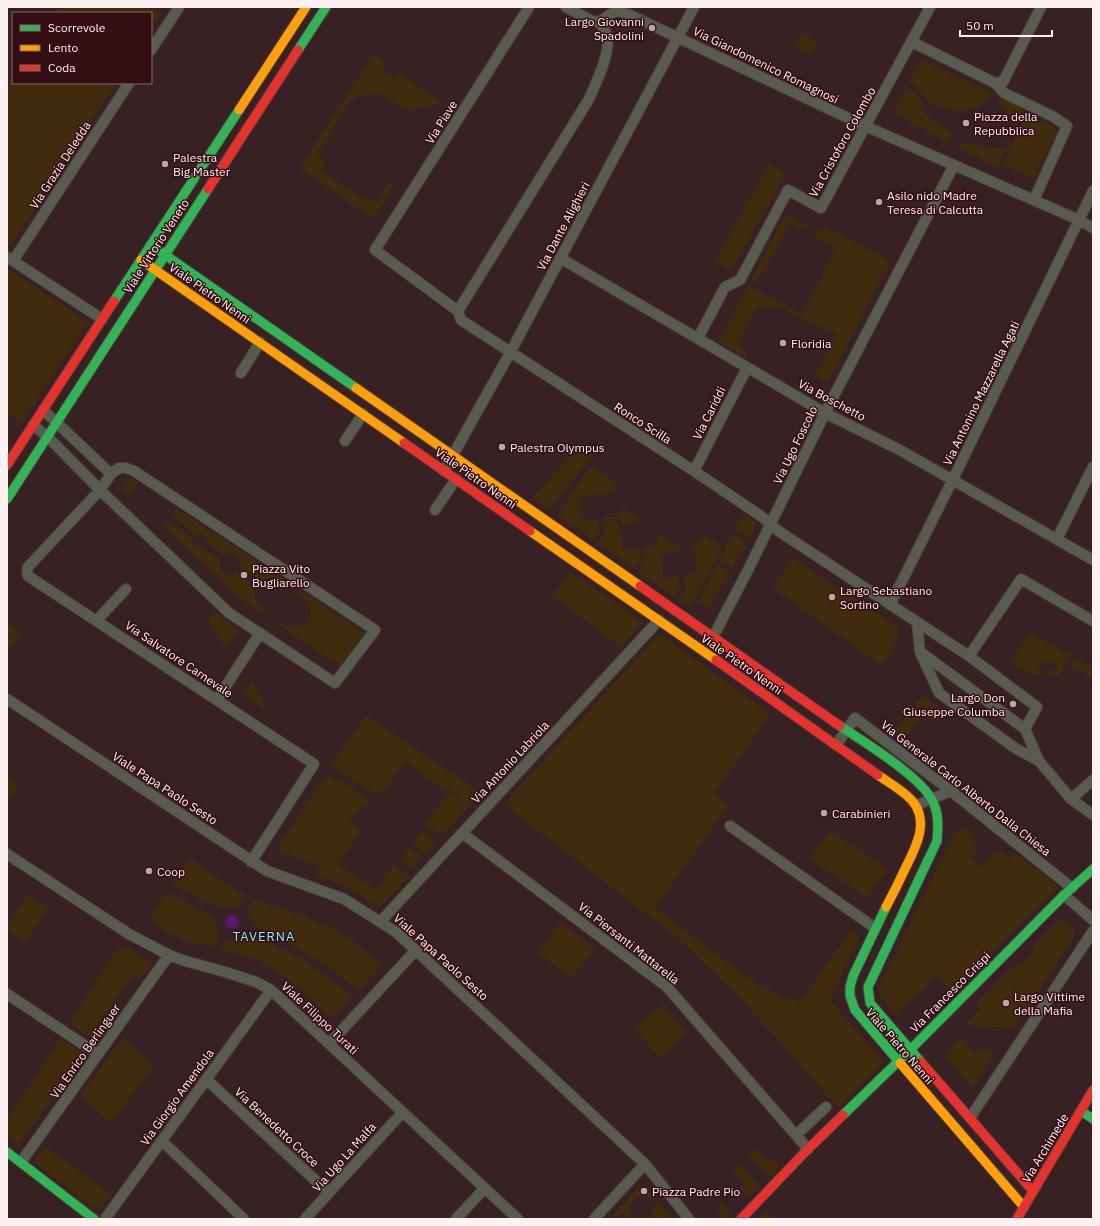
<svg xmlns="http://www.w3.org/2000/svg" width="1100" height="1226" font-family="'IBM Plex Sans',sans-serif">
	<rect width="100%" height="100%" fill="#372123"/>
	<path fill="#412b0d" d="M58,7H155L161,15L151,29V13H54Z
		M801,33L818,42L811,55L794,46Z
		M373,54L387,64L382,71L394,79L399,72L445,105L444,106L441,104L407,110L377,92L351,99L317,155L323,159L325,164L322,170L334,180L369,201L372,199L377,201L389,182L394,186L373,219L300,168Z
		M921,59L994,94C992,97 989,97 987,99C984,102 985,102 982,104C966,115 945,109 928,103L921,90L908,82Z
		M13,77V83H116L57,173L11,246L7,243V86Z
		M906,87L917,94L926,115L953,133L948,142L893,113Z
		M1000,96L1023,109L1015,131L1014,121L999,103L998,99Z
		M1026,115L1057,129L1034,179L1003,165Z
		M962,142C976,145 993,151 1007,147L998,168L959,148Z
		M768,164L786,173L732,270L715,262Z
		M786,215L810,227C804,232 796,226 790,223L757,283L751,280Z
		M824,226L891,261L828,382L816,376L837,335L778,307H757L737,345L748,352L745,357L718,342L748,286L802,314L836,249L818,239L815,236L816,230L821,232Z
		M7,268L88,322L21,423L7,414Z
		M579,448L591,456L550,510L532,498L572,454L574,456Z
		M589,468H594L617,484V489H613V492L578,498L582,522L597,519L600,531L594,540L557,515Z
		M130,477L139,483L129,495L122,489Z
		M176,508L285,580L282,585C274,579 268,577 259,581L241,568C242,557 234,550 224,555L207,542C207,535 202,533 196,534L175,518L173,512Z
		M625,509L639,518V521L620,524L619,512Z
		M744,513L757,524L750,538L735,530Z
		M617,516L623,550L638,548L641,559L634,569L598,544L605,531L602,518Z
		M166,522H171L192,539C191,546 197,549 203,547L220,560C218,571 226,578 237,573L255,587C251,598 257,603 266,610L263,614L240,598L163,526Z
		M656,532L685,550L660,555L664,578L677,576C681,587 681,587 674,597L638,572L645,560L642,547L658,544Z
		M733,534L747,541L732,568L719,561Z
		M705,535L723,547L690,607L679,600L686,588L683,575L698,572L694,546H691V543L699,541Z
		M791,557L898,627V643H893V651L882,666L774,589Z
		M717,565L730,572L710,607L698,602Z
		M571,572L643,622L621,647L552,596Z
		M301,590L364,633L340,666L277,624L280,620C283,623 287,626 291,627C303,630 314,618 309,606C307,600 302,598 298,595Z
		M214,612L239,629V633L225,648L208,619Z
		M7,623L23,634L7,651Z
		M1029,632L1071,655L1060,676H1049L1050,670H1056L1057,663L1038,661L1037,669H1043V675L1032,674L1011,663Z
		M660,634L771,714L714,794L729,805L655,908L762,988L763,985L785,1000L789,996L799,1003L851,930L860,936L830,1000L884,1062L838,1107L738,996L680,940L516,814L505,802Z
		M1075,658L1093,668V678L1070,666Z
		M252,681L267,710L243,694Z
		M922,695L946,713L937,724L924,714L902,742L893,734Z
		M366,715L477,790L470,800L473,802L441,836L425,825L448,792L456,797L458,795L448,789L446,791L405,762L383,793L375,794L330,766Z
		M330,776L367,797L371,802L361,808L348,822L361,830L338,864L376,890L393,865L410,876L380,907L346,887L315,873L320,866L276,850L325,777Z
		M7,777L19,784L7,803Z
		M962,827L973,835L972,838L974,840L972,842L980,848L971,859L982,867L996,849L1009,858L1014,852L1059,887L953,992L935,975L927,983L929,985L905,1005L898,1017L880,997L878,990L954,834Z
		M421,831L436,842L426,854L412,845Z
		M830,831L887,869L867,898L810,859Z
		M409,848L422,857L412,869L402,862L405,860L402,858Z
		M189,858L230,886L246,895C245,898 244,901 242,903C227,918 187,892 172,884Z
		M167,892L214,917L219,936L215,947L190,942L173,935L149,920Z
		M27,895L49,908L25,943L7,931V926Z
		M253,899C286,911 322,920 351,940C362,947 372,957 382,965L359,991L327,966L286,941L256,927L247,911Z
		M1061,918L1072,927L1076,934L1014,1028L984,1027L967,1025V1021L980,1010L978,1001L1011,967L1024,963L1031,956L1035,944Z
		M560,922L596,948L571,978L538,953Z
		M253,934L301,958L325,975L353,997L337,1013L332,1017L326,1014C303,992 280,968 250,957C240,954 230,952 220,949L223,944L226,941L239,939Z
		M126,947L152,963L143,976H134L96,1026L98,1038L96,1041L69,1023L115,952Z
		M662,1005L688,1033L659,1058L634,1028Z
		M123,1037L154,1066L111,1124L80,1096Z
		M60,1039L86,1053L19,1145L7,1136V1119Z
		M956,1039H963L971,1050L980,1051L990,1048L994,1054L973,1088L946,1056L951,1046L956,1045Z
		M44,1146L112,1194L102,1207L99,1209L94,1208L33,1162Z
		M755,1148L768,1162L772,1158L780,1166L769,1177L748,1155Z
		M739,1164L760,1187L748,1197L740,1189L745,1184L732,1171Z
		M643,1183L656,1199L652,1201L645,1196C632,1195 626,1206 632,1217L629,1219L624,1214L622,1215L620,1214L617,1216L618,1219H616L613,1214Z
		M659,1202L672,1219H653L651,1216L652,1212L651,1208Z
		M722,1204L732,1214L727,1219H724L716,1210Z
		M765,1210L775,1219H758Z"/>
	<path fill="#57196a" d="M225 922a7 7 0 1 1 14 0a7 7 0 1 1-14 0Z"/>
	<g fill="none" stroke-linecap="round" stroke-linejoin="round">
		<g stroke="#4d3c3e" stroke-width="12">
			<path id="street" d="M529,7L375,250L458,311L461,320L694,471L761,516L780,532L917,622L920,652L939,693L1015,748L1039,761L1071,799L1093,815
				M566,7L592,21L600,22L609,15L617,11L628,14L865,126L1079,220L1093,228
				M912,42L995,83L1004,93L1054,117L1067,126L1034,200
				M151,50L179,7
				M995,83L1003,82L1041,7
				M7,257L102,319
				M560,258L825,413L900,450L1093,560
				M13,261L129,83
				M458,311L589,99C596,83 611,53 607,36C606,31 602,26 600,22
				M698,338L725,287L740,280L788,190L821,208L930,7
				M241,373L260,342
				M43,410L56,422L111,474
				M33,425L47,436L100,490L229,613L335,683L375,630L134,471L126,468H119L111,474L100,490L28,567L27,573L28,576L314,764L251,862
				M345,441L363,414
				M444,471L510,353L694,7
				M694,471L747,368
				M435,510L456,479
				M1057,539L1093,467
				M890,605L956,473L1093,191
				M97,620L126,589
				M917,622L969,656L1037,707L1025,729L922,653
				M713,637L749,568L825,413L954,165
				M969,656L1021,579L1093,621
				M7,699L267,871L344,899L396,932L645,1164L689,1219
				M217,700L260,633
				M1025,729L1039,761
				M836,745L855,718L951,791L1072,888
				M1071,799L1093,780
				M917,805L951,791
				M730,826L875,928
				M462,833L667,987L808,1149
				M7,854L129,934L169,955L185,961L222,971L256,982L271,990L518,1219
				M1064,895L1093,920
				M381,921L659,620
				M7,994L98,1054
				M329,1044L416,950
				M206,1079L329,1193
				M970,1118L1093,931
				M796,1135L826,1107
				M162,1141L244,1219
				M21,1162L169,955
				M105,1219L271,990
				M305,1219L402,1113
				M456,1219L485,1188
				M594,1219L645,1164"/>
		</g>
		<g stroke="#4d3c3e" stroke-width="11">
			<path id="fast" d="M298,50L326,7
				M151,245L356,388
				M114,301L239,110
				M7,499L208,189
				M840,726C864,742 925,779 934,804C939,816 938,828 937,841L868,987L870,1003L921,1062
				M886,907L853,976L850,987V996L855,1010L900,1063
				M1081,1111L1093,1119
				M843,1115L910,1050L1064,895L1093,869
				M7,1152L94,1219"/>
		</g>
		<g stroke="#4d3c3e" stroke-width="11">
			<path id="slow" d="M239,110L306,7
				M141,260L404,443
				M356,388L640,586
				M530,531L716,660
				M878,775C889,783 906,792 914,803C929,824 915,849 905,869C899,882 893,894 886,907
				M900,1063L1024,1207"/>
		</g>
		<g stroke="#4d3c3e" stroke-width="11">
			<path id="jam" d="M208,189L298,50
				M404,443L530,531
				M7,465L114,301
				M640,586L840,726
				M716,660L878,775
				M921,1062L1033,1191
				M741,1219L808,1149L843,1115
				M1017,1219L1093,1090"/>
		</g>
		<use href="#street" stroke="#575c4e" stroke-width="10"/>
		<use href="#fast" stroke="#30b455" stroke-width="9"/>
		<use href="#slow" stroke="#ff9f0a" stroke-width="9"/>
		<use href="#jam" stroke="#e5322d" stroke-width="9"/>
	</g>
	<g fill="#b8a8aa" stroke="#350e13" stroke-width="1.5">
		<circle cx="652" cy="28" r="4"/>
		<circle cx="966" cy="123" r="4"/>
		<circle cx="165" cy="164" r="4"/>
		<circle cx="879" cy="202" r="4"/>
		<circle cx="783" cy="343" r="4"/>
		<circle cx="502" cy="447" r="4"/>
		<circle cx="244" cy="575" r="4"/>
		<circle cx="832" cy="597" r="4"/>
		<circle cx="1013" cy="704" r="4"/>
		<circle cx="824" cy="813" r="4"/>
		<circle cx="149" cy="871" r="4"/>
		<circle cx="1006" cy="1003" r="4"/>
		<circle cx="644" cy="1191" r="4"/>
	</g>
	<g text-anchor="middle" dominant-baseline="central" stroke-width="3" stroke-linejoin="round" paint-order="stroke">
		<g font-size="12" fill="#fdf1f2" stroke="#350e13" text-anchor="start">
			<text x="644" y="21" text-anchor="end">Largo Giovanni<tspan x="644" dy="14">Spadolini</tspan></text>
			<text x="974" y="116">Piazza della<tspan x="974" dy="14">Repubblica</tspan></text>
			<text x="173" y="157">Palestra<tspan x="173" dy="14">Big Master</tspan></text>
			<text x="887" y="195">Asilo nido Madre<tspan x="887" dy="14">Teresa di Calcutta</tspan></text>
			<text x="791" y="343">Floridia</text>
			<text x="510" y="447">Palestra Olympus</text>
			<text x="252" y="568">Piazza Vito<tspan x="252" dy="14">Bugliarello</tspan></text>
			<text x="840" y="590">Largo Sebastiano<tspan x="840" dy="14">Sortino</tspan></text>
			<text x="1005" y="697" text-anchor="end">Largo Don<tspan x="1005" dy="14">Giuseppe Columba</tspan></text>
			<text x="832" y="813">Carabinieri</text>
			<text x="157" y="871">Coop</text>
			<text x="1014" y="996">Largo Vittime<tspan x="1014" dy="14">della Mafia</tspan></text>
			<text x="652" y="1191">Piazza Padre Pio</text>
		</g>
		<g font-size="12" fill="#fdf1f2" stroke="#350e13">
			<text transform="translate(766 65) rotate(26)">Via Giandomenico Romagnosi</text>
			<text transform="translate(441 122) rotate(-58)">Via Piave</text>
			<text transform="translate(842 142) rotate(-61)">Via Cristoforo Colombo</text>
			<text transform="translate(60 165) rotate(-57)">Via Grazia Deledda</text>
			<text transform="translate(563 226) rotate(-62)">Via Dante Alighieri</text>
			<text transform="translate(156 246) rotate(-57)">Viale Vittorio Veneto</text>
			<text transform="translate(210 293) rotate(35)">Viale Pietro Nenni</text>
			<text transform="translate(981 393) rotate(-64)">Via Antonino Mazzarella Agati</text>
			<text transform="translate(832 400) rotate(28)">Via Boschetto</text>
			<text transform="translate(709 413) rotate(-63)">Via Cariddi</text>
			<text transform="translate(643 423) rotate(33)">Ronco Scilla</text>
			<text transform="translate(795 445) rotate(-64)">Via Ugo Foscolo</text>
			<text transform="translate(476 478) rotate(35)">Viale Pietro Nenni</text>
			<text transform="translate(179 659) rotate(34)">Via Salvatore Carnevale</text>
			<text transform="translate(742 664) rotate(35)">Viale Pietro Nenni</text>
			<text transform="translate(510 762) rotate(-47)">Via Antonio Labriola</text>
			<text transform="translate(165 788) rotate(33)">Viale Papa Paolo Sesto</text>
			<text transform="translate(966 788) rotate(38)">Via Generale Carlo Alberto Dalla Chiesa</text>
			<text transform="translate(629 943) rotate(38)">Via Piersanti Mattarella</text>
			<text transform="translate(441 957) rotate(42)">Viale Papa Paolo Sesto</text>
			<text transform="translate(950 992) rotate(-45)">Via Francesco Crispi</text>
			<text transform="translate(320 1018) rotate(43)">Viale Filippo Turati</text>
			<text transform="translate(900 1046) rotate(49)">Viale Pietro Nenni</text>
			<text transform="translate(85 1051) rotate(-55)">Via Enrico Berlinguer</text>
			<text transform="translate(177 1097) rotate(-54)">Via Giorgio Amendola</text>
			<text transform="translate(277 1127) rotate(43)">Via Benedetto Croce</text>
			<text transform="translate(1045 1148) rotate(-59)">Via Archimede</text>
			<text transform="translate(344 1157) rotate(-48)">Via Ugo La Malfa</text>
		</g>
		<g font-size="13" letter-spacing="1" fill="#85f1f1" stroke="#350e13">
			<text x="264" y="936">TAVERNA</text>
		</g>
	</g>
	<rect width="1100" height="1226" fill="none" stroke="#fdf1f2" stroke-width="16"/>
	<rect x="12" y="12" width="140" height="72" fill="#350e13" stroke="#85696c"/>
	<rect x="20" y="25" width="20" height="6" fill="#30b455" stroke="#85696c"/>
	<text x="48" y="32" font-size="12" fill="#fdf1f2">Scorrevole</text>
	<rect x="20" y="45" width="20" height="6" fill="#ff9f0a" stroke="#85696c"/>
	<text x="48" y="52" font-size="12" fill="#fdf1f2">Lento</text>
	<rect x="20" y="65" width="20" height="6" fill="#e5322d" stroke="#85696c"/>
	<text x="48" y="72" font-size="12" fill="#fdf1f2">Coda</text>
	<path d="M960 30v6h92v-6" fill="none" stroke="#fdf1f2" stroke-width="2"/>
	<text x="966" y="30" font-size="12" fill="#fdf1f2" stroke="#350e13" stroke-width="3" paint-order="stroke">50 m</text>
</svg>
